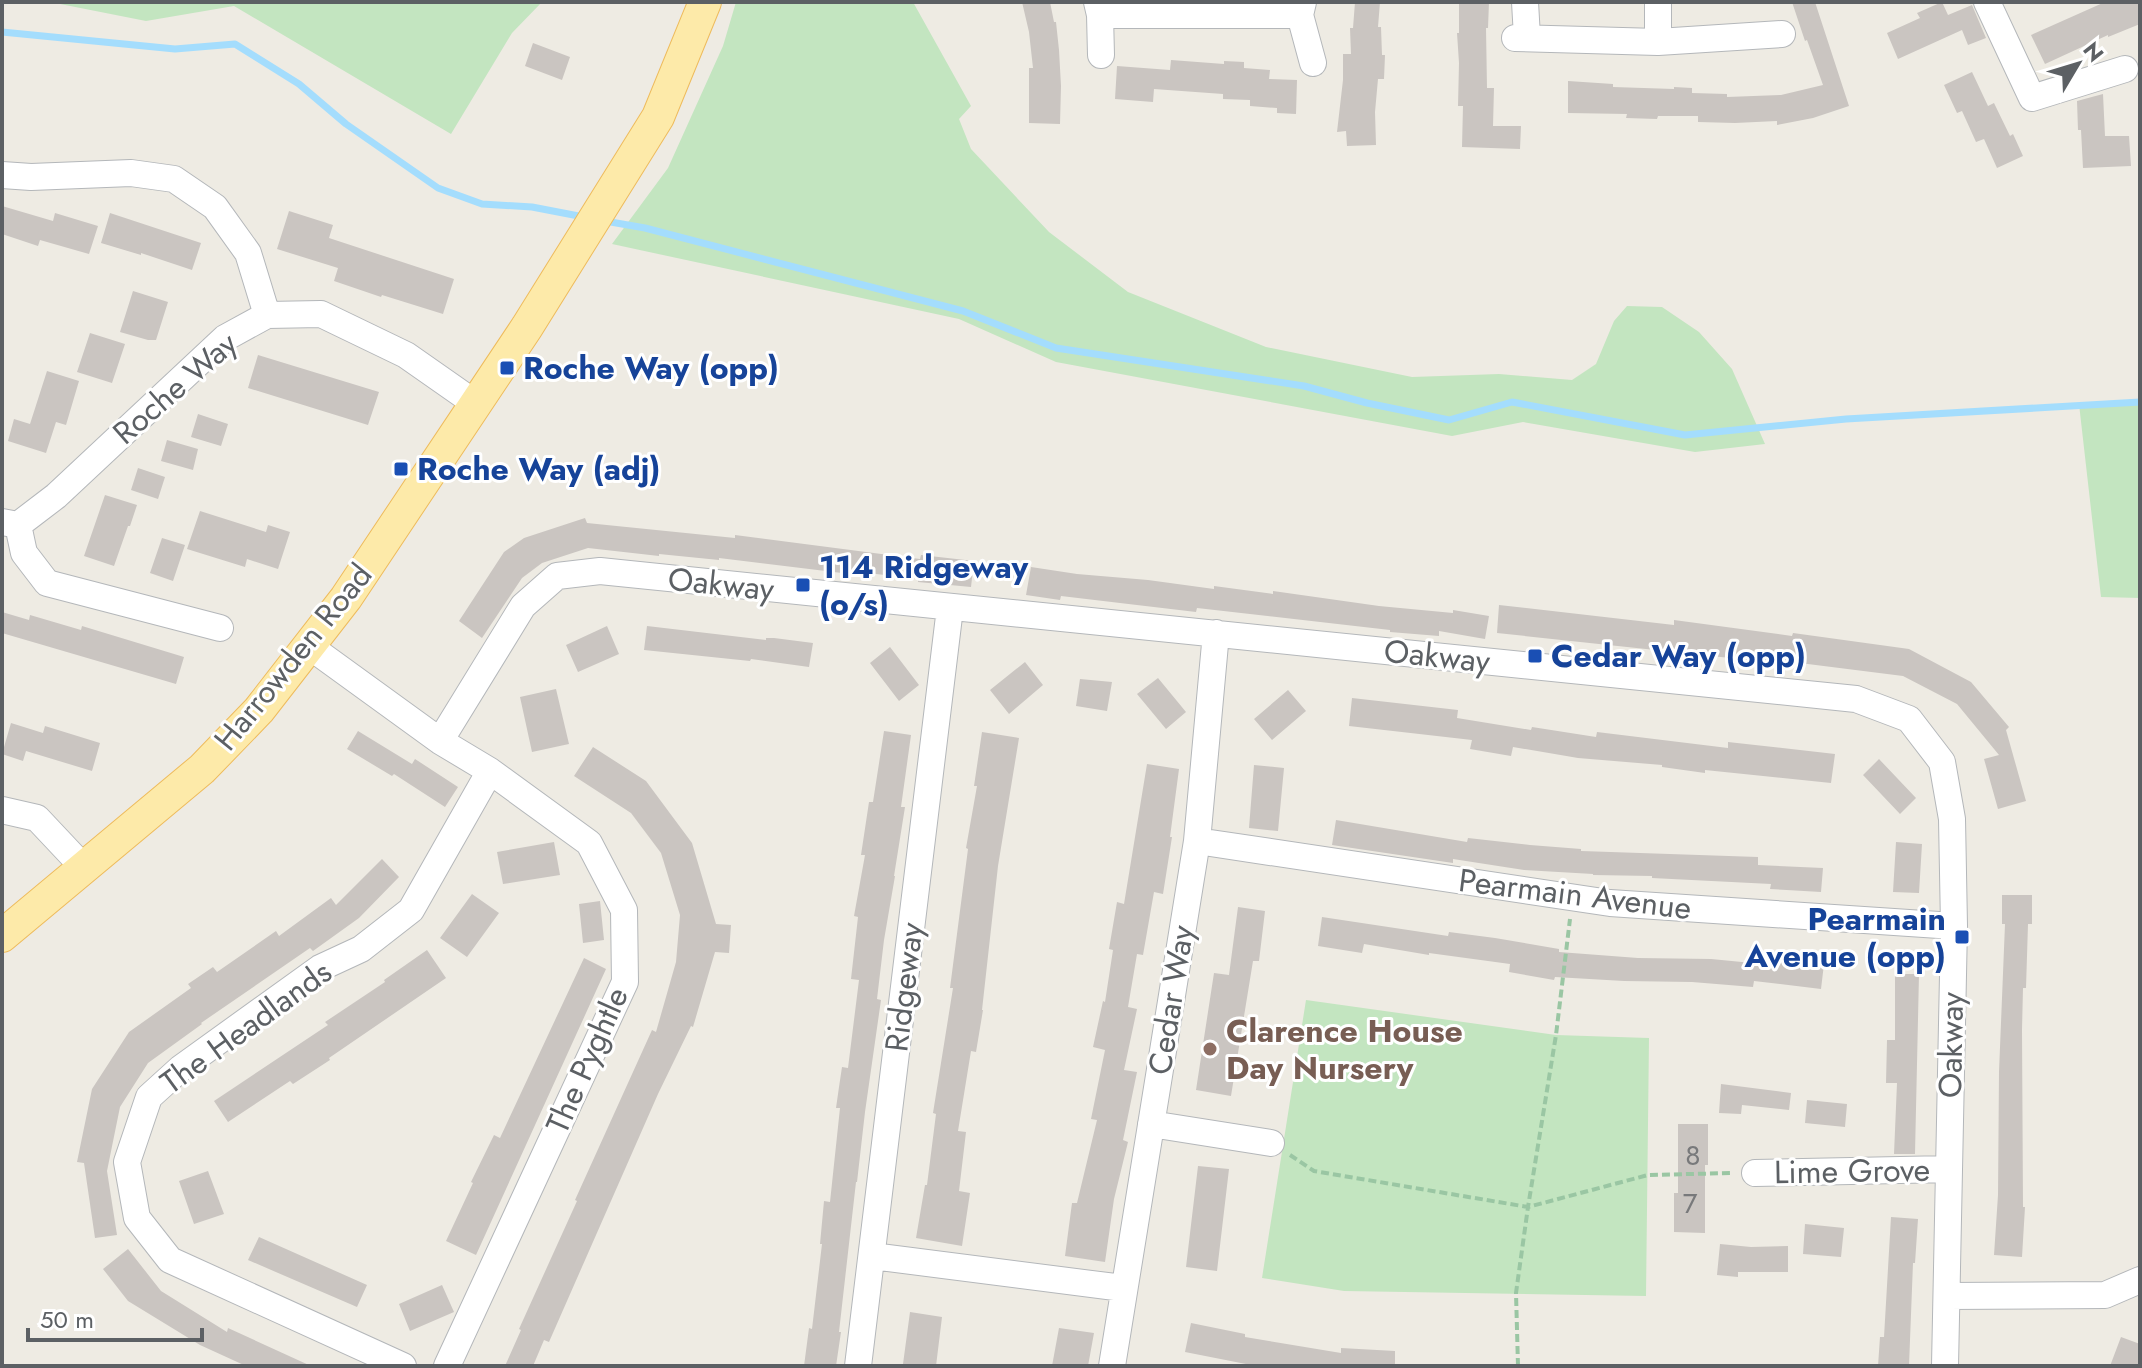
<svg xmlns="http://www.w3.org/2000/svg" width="2142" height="1368" font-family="Jost,sans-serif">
	<rect width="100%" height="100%" fill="#eeebe3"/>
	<path fill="#c3e5c0" d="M50,2H542L512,33L451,134L234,6L146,21Z
		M736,2H913L971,106L959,119L971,149L1049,232L1128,292L1266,347L1412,377L1499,374L1572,380L1596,364L1614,321L1627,306L1662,307L1699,332L1732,369L1765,444L1695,452L1523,422L1452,436L1056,362L959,319L612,244L668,168L723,46Z
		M2140,399V598L2101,597L2079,404Z
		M1306,1000L1556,1035L1649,1038L1646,1296L1344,1291L1262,1278Z"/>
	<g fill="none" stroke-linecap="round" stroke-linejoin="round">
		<path stroke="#a4ddfd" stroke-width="7" d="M2,32L175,49L235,44L299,84L346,124L438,188L482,204L532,207L584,217
			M605,221L645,228L963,311L1056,348L1304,386L1367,403L1449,420L1512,402L1685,435L1846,419L2140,402"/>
	</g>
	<path fill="#cac5c1" d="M1022,2H1050L1054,22H1056L1059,50L1061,86L1060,124L1029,123V68H1033L1029,32Z
		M1355,2H1380L1378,27H1381L1382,55H1385L1384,79H1378L1375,112L1376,145L1347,146L1346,131L1337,132L1343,80V54H1351L1350,28H1353Z
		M1459,2H1489L1488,28H1486L1487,88H1494L1493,126H1521L1520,149L1462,147L1463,106H1458L1459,63L1457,33H1459Z
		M1792,2H1815L1849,106L1813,118L1777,125V121L1735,123L1698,122V116H1658L1657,119L1626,118L1627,114L1568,113V81L1613,84V87L1674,89V87L1692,88V93L1727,94V97L1781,95L1823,85L1807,40L1805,41Z
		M1942,2L1948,15L1972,5L1986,38L1968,45L1962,30L1898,59L1887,33L1920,18L1917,13Z
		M2105,2H2140V24L2108,37V35L2045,64L2031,35Z
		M533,43L570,57L562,80L525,66Z
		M1171,60L1224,64V61L1244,62V68L1270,70L1269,79L1297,80L1296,114L1277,113V108L1250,106V100L1223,99V94L1154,89L1153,102L1115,99L1117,66L1170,70Z
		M1972,72L1988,106L1994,103L2010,136L2013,134L2023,156L1997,168L1984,139L1976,142L1962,111L1957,113L1944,85Z
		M2103,94L2105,136H2129L2131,166L2083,168L2081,130H2078L2077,101Z
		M2,206L53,221L55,213L98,226L89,254L40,240L38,246L2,234Z
		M289,211L333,225L329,238L454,279L443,314L382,295L381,297L334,281L338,268L277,249Z
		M110,213L201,243L192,270L141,253V255L101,243Z
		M133,291L168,302L156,340H148L120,332Z
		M90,333L125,344L112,383L77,372Z
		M258,355L379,392L368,425L248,388Z
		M47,371L79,381L66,425L56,422L46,453L8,441L14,419L30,424Z
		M198,414L228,424L221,446L191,437Z
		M167,440L198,449L193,470L161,461Z
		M138,468L165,477L158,499L131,490Z
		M105,495L137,505L130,526H128L114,566L84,556Z
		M200,511L266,532L268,525L290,532L278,569L247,559L245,567L187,549Z
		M585,518L587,523L735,538V535L920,559L921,555L974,561L971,587L918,582V579L843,570L842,573L719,558V560L659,554V556L588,548L542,563L522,578L482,638L459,621L504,552L524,538Z
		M162,538L185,545L173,581L150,573Z
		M1031,567L1077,574L1148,580L1214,589V586L1273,594V591L1379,606L1453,613V610L1489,616L1485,639L1439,631V636L1390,632V630L1197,608L1196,612L1061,596L1060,600L1026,595Z
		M1499,605L1674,625V620L1792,636L1793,633L1909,649L1971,682L2009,727L2006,730L2026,801L1998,809L1984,759L1999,755L1957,704L1903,676L1777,660V663L1497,633Z
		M2,612L29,620L30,615L81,630L82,626L184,657L176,684L2,633Z
		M607,626L619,654L578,672L566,645Z
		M647,626L766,640V638H774L813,643L809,667L751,659L750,661L644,650Z
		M890,647L919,685L899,701L870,663Z
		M1025,662L1043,685L1009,714L990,690Z
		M1158,678L1186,712L1166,729L1137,694Z
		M1080,679L1112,682L1107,711L1076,706Z
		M556,689L569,744L532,752L520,697Z
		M1288,690L1306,711L1272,740L1254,719Z
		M1352,698L1458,710L1457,718L1531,730L1532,727L1596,737L1597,732L1728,748V742L1835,754L1831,783L1705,770V773L1662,767V765L1578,758L1513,747L1511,756L1470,749L1472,740L1349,726Z
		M11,723L43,733L45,726L100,743L92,771L26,751L23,761L2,754Z
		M358,731L412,764L415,759L458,787L445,807L394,774L392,776L347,749Z
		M884,731L911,735L901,807H905L894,876H895L884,940L877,999L881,1000L865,1112L857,1182H856L839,1332H841L836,1366H804L809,1328L812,1329L822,1244H820L824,1201L830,1202L840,1108H836L839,1087L842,1067L848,1068L859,980L851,979L858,917L854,916L865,855H861L869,802H873Z
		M982,732L1019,738L998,866L982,1010H983L976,1052L971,1051L958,1131L966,1132L959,1191L970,1193L962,1246L916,1238L925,1185H927L936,1114L933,1113L953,988H950L968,849L966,848L977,786H974Z
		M593,747L646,781L692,843L716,924L731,925L729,953L715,952L693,1027L691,1026L658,1094L549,1342L544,1340L533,1366H505L521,1330L519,1329L577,1201L575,1200L652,1030L656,1032L676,962L680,915L661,853L631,813L574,776Z
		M1879,759L1916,798L1900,814L1863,775Z
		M1147,764L1179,769L1170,837H1172L1163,894L1154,892L1143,955L1137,954L1128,1007L1137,1009L1124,1070L1137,1072L1123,1140L1128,1142L1114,1199L1105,1262L1065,1256L1072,1203H1077L1097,1120L1091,1119L1105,1050L1093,1047L1103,1001L1105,1002L1113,950L1109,949L1117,902L1124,904Z
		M1254,765L1284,768L1278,831L1249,828Z
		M1336,820L1467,842L1468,838L1530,845L1581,849V851L1758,857V865L1823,868L1821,892L1770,889L1771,884L1652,878V876L1593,875V874L1524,870L1453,859V863L1332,845Z
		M554,842L560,875L503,884L497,852Z
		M1896,842L1922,844L1919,893L1893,892Z
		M382,859L399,877L359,918L313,951L310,948L201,1023L202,1024L148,1063L120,1107L107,1171L117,1235L95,1238L84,1163L77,1162L92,1089L129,1032L191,988L188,984L213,967L217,972L276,931L279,936L331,898L336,905Z
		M472,894L499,913L467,957L440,938Z
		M2002,895H2032V924H2028L2026,988H2023L2022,1030L2023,1207H2025L2022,1257L1994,1255L1998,1195L1999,1072L2005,924H2002Z
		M600,901L604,940L583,943L579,904Z
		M1238,907L1265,911L1259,961H1253L1231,1096L1196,1090L1214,973L1229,975Z
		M1322,917L1448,936L1449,932L1495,938L1559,949V952L1638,958L1711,959L1773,965L1774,958L1824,964L1821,989L1754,981L1753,987L1692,982L1624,981L1555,977L1554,980L1509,972L1510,964L1429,953V955L1364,944L1362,953L1318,946Z
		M427,950L446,978L329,1058L330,1060L293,1084L290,1081L228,1122L214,1101L328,1025L325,1022L385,982L384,980Z
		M584,958L606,969L476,1255L446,1241L473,1183L471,1182L494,1135L500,1138Z
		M1895,974H1919L1915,1154H1894L1897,1083H1886L1887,1040H1895Z
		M1721,1084L1791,1093L1789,1110L1742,1105L1741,1114L1719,1113Z
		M1807,1100L1847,1104L1845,1127L1805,1123Z
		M1678,1124H1708V1165H1705V1233L1674,1232V1193H1678Z
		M1198,1166L1229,1169L1217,1271L1186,1267Z
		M208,1171L224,1214L194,1224L179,1181Z
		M1891,1217L1918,1219L1915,1263H1913L1909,1366H1878L1880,1337H1884Z
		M1805,1224L1844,1228L1841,1257L1803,1254Z
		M259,1237L367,1285L357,1307L248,1260Z
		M1720,1244L1751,1247L1788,1246V1272H1738V1277L1717,1275Z
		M128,1249L161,1291L227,1332L228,1328L311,1366H246L200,1345L128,1301L103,1269Z
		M442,1285L454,1312L410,1331L399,1304Z
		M910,1312L942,1317L936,1366L903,1364Z
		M1191,1323L1245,1334V1337L1341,1353V1348L1395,1351V1366H1256L1185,1352Z
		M1059,1328L1094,1333L1088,1366H1052Z
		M2121,1337L2140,1344V1366H2110Z"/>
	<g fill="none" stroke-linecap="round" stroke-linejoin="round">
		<g stroke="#b4b7ba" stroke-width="28">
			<path id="minor" d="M1097,2L1100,15L1101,55
				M1303,2L1300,15L1313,63
				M1525,2L1527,37
				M1987,2L2032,98L2125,69
				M1100,15H1300
				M1515,38L1658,42L1782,34
				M1658,42V2
				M2,175L31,177L131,173L174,179L215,207L248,253L267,315
				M2,522L18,525L56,496L225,338L267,315L321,314L406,355L476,404
				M18,525L24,553L47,583L220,628
				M309,646L440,741L490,771L589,843L624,910L625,982L447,1366
				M440,741L523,606L557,576L600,571L1856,699L1909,719L1942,762L1952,819L1954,926L1945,1366
				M2,810L37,818L85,869
				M1197,841L1610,903L1954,926
				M1151,1124L1271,1143
				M1755,1173L1949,1169
				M872,1256L1123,1288
				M1948,1296L2105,1295L2140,1280
				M403,1366L170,1260L137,1218L127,1162L149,1097L181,1068L320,968L361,949L411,910L490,771
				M858,1366L950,608
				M1112,1366L1197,841L1216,633"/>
		</g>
		<g stroke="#eebb5c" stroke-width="34">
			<path id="major" d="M2,936L202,769L259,710L346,598L527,327L658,117L705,2"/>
		</g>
		<path stroke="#9ac6a3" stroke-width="4" stroke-dasharray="8 4" stroke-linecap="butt" d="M1290,1155L1314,1171L1528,1207L1648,1175L1733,1173
			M1518,1366L1516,1293L1528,1207L1556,1035L1570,919"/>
		<use href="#minor" stroke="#fff" stroke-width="26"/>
		<use href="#major" stroke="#fdeaa9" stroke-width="32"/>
	</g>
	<g fill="#1a4fb4" stroke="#fff" stroke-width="3">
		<rect x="499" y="360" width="16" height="16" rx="4"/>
		<rect x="393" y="461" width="16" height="16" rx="4"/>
		<rect x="795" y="577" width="16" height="16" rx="4"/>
		<rect x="1527" y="648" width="16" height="16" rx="4"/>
		<rect x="1954" y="929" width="16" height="16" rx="4"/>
	</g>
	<circle fill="#8d6e63" stroke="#fff" stroke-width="3" cx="1210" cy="1049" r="8"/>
	<g text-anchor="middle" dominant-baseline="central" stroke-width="6" stroke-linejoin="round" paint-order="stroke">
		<g font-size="28" fill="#78797b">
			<text x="1693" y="1155">8</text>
			<text x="1690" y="1203">7</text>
		</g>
		<g font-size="32" font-weight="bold" fill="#164399" stroke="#fff" text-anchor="start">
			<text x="523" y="368">Roche Way (opp)</text>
			<text x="417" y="469">Roche Way (adj)</text>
			<text x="819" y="567">114 Ridgeway<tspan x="819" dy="37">(o/s)</tspan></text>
			<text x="1551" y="656">Cedar Way (opp)</text>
			<text x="1946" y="919" text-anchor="end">Pearmain<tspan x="1946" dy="37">Avenue (opp)</tspan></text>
		</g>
		<g font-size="32" fill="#5c6064" stroke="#fff">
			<text transform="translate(175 388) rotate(-41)">Roche Way</text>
			<text transform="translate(721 584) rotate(6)">Oakway</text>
			<text transform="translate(1437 656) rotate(6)">Oakway</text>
			<text transform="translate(293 657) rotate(-51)">Harrowden Road</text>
			<text transform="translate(1575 894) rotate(7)">Pearmain Avenue</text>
			<text transform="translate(904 987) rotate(-83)">Ridgeway</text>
			<text transform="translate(1171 1000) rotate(-81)">Cedar Way</text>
			<text transform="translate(246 1027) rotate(-36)">The Headlands</text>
			<text transform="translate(1951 1045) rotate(-89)">Oakway</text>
			<text transform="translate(587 1060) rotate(-66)">The Pyghtle</text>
			<text transform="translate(1852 1171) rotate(-1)">Lime Grove</text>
		</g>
		<g font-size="32" font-weight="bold" fill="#785e54" stroke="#fff" text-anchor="start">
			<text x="1226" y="1031">Clarence House<tspan x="1226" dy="37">Day Nursery</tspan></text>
		</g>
	</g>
	<rect width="2142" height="1368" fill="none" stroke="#5c6064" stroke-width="8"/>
	<g transform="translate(2078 64) rotate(52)" stroke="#ffffff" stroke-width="6" paint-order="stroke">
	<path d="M0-6L14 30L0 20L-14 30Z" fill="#5c6064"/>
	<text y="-12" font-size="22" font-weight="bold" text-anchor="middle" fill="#5c6064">N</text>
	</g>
	<path d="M28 1328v12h174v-12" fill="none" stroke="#5c6064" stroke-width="4"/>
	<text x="40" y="1328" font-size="24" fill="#5c6064" stroke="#ffffff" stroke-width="6" paint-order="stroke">50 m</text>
</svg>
